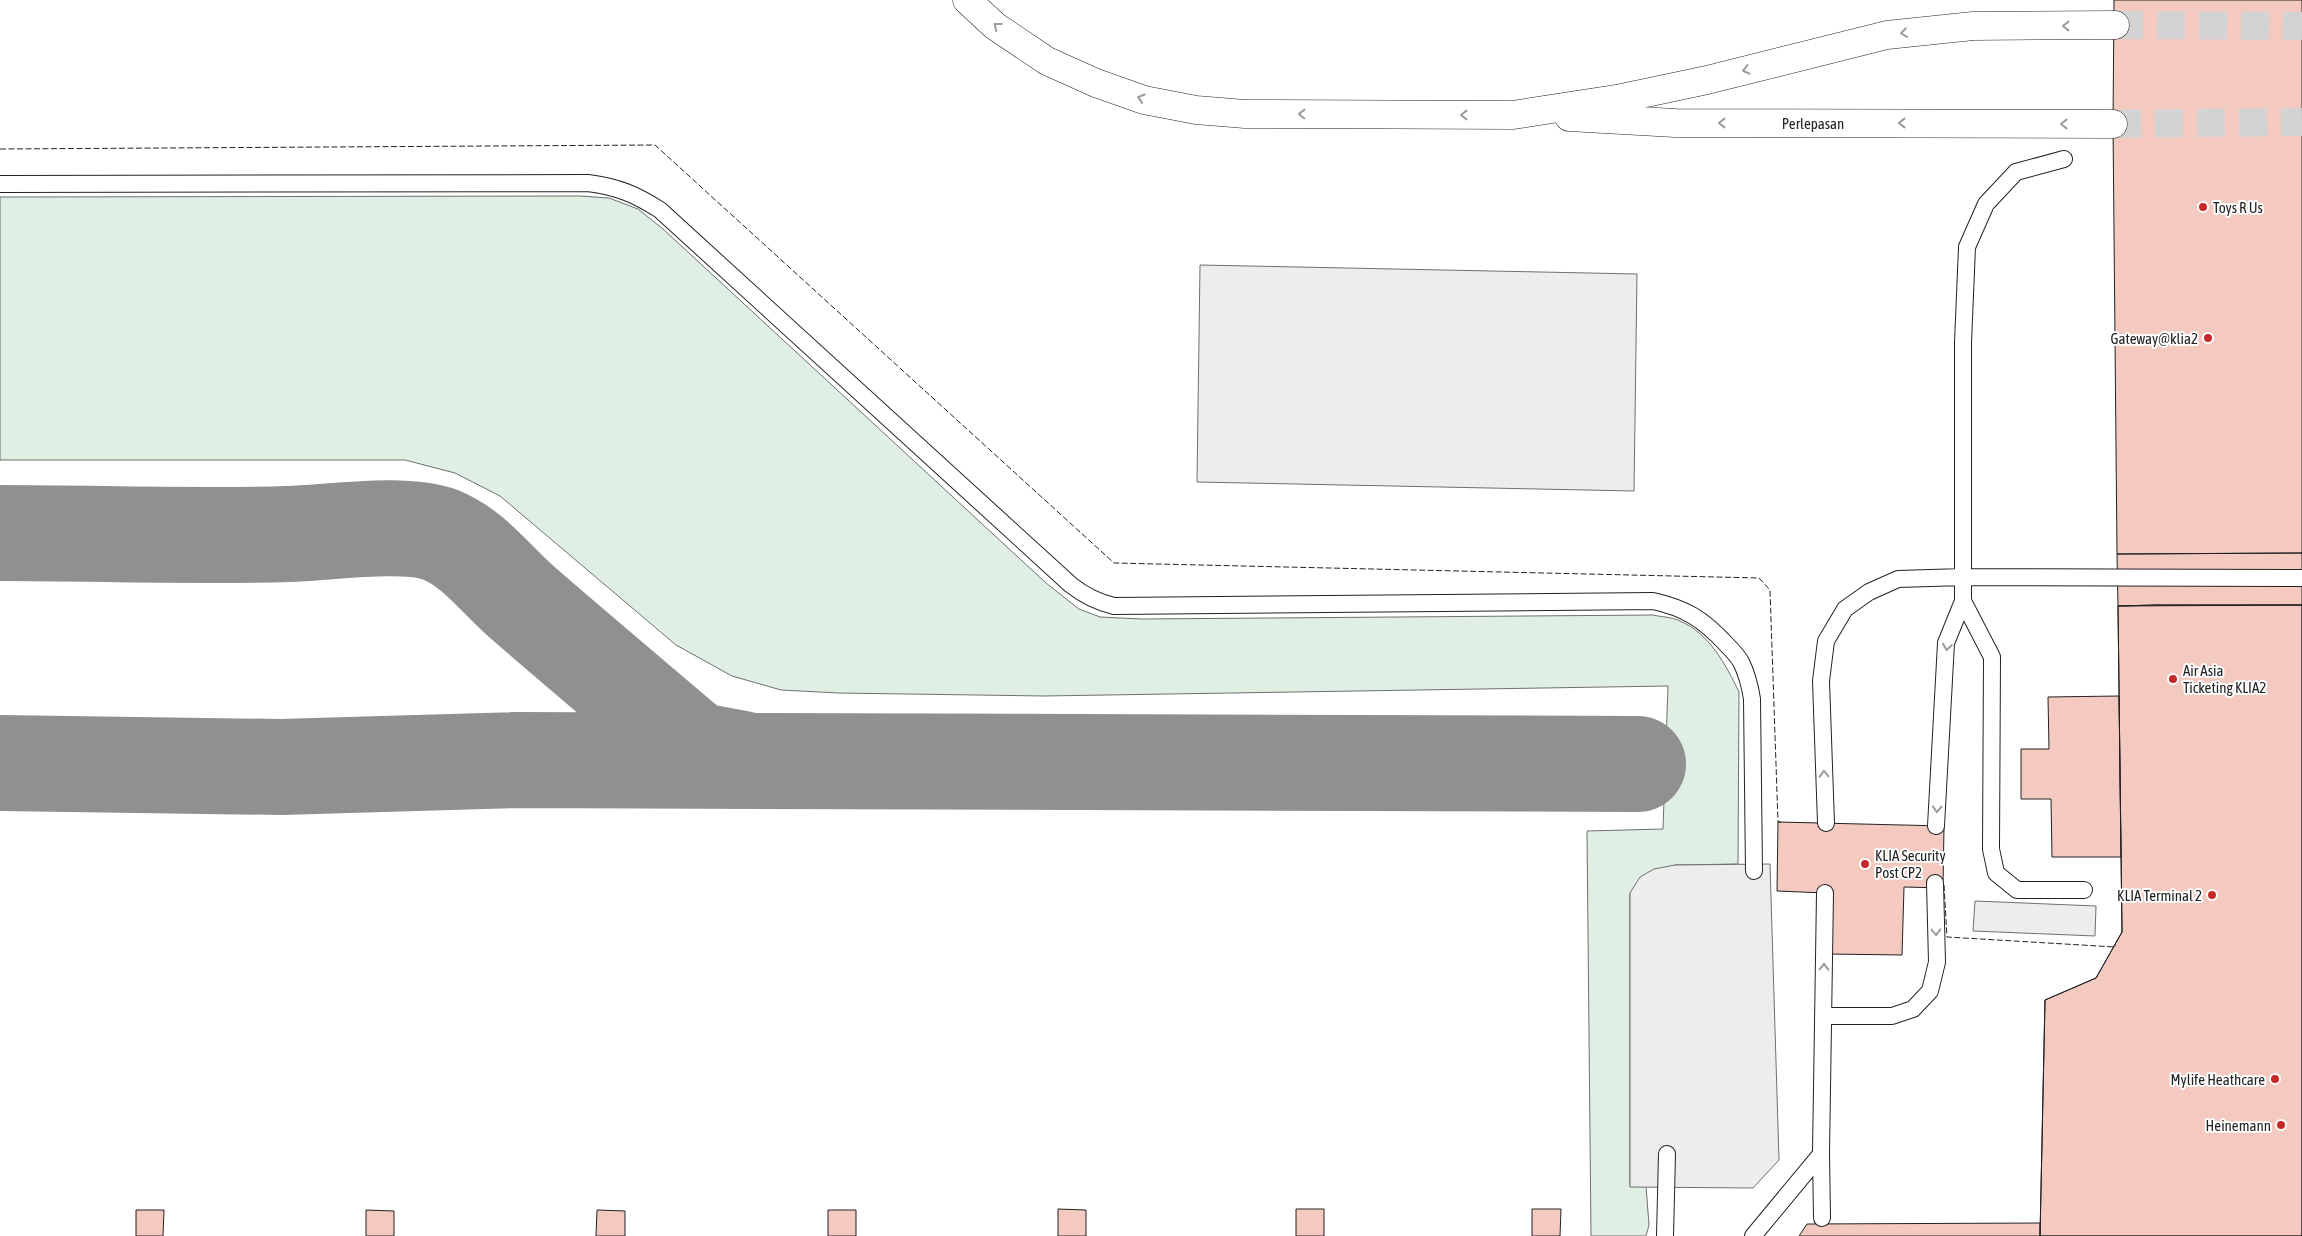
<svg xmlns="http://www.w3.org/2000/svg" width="2302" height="1236" font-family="'Asap Condensed',sans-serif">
	<rect width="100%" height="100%" fill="#fff"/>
	<path fill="#e0efe3" stroke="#6f6f6f" d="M580,196L609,198L638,209L663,229L1046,583L1079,609L1100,617L1142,619L1653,615C1662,617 1672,617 1680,621C1709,633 1726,665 1739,692L1738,864L1675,865L1630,893V1186H1646L1649,1225L1646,1236H1591L1587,831L1663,829L1668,686L1044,696L838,693L781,690L732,676L676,645L500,496L455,473L405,460H0V197Z"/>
	<path fill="#ededed" stroke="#6f6f6f" d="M1200,265L1637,274L1634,491L1197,482Z
		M1770,864L1779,1160L1753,1188L1630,1187V893L1640,877L1654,869L1675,865Z
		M1975,901L2096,906L2095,936L1973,931Z"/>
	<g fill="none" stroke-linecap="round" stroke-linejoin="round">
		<path stroke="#909090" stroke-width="96" d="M0,533C96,533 192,537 288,534C328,533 405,521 441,535C475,549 496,580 523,603C577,650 632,696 687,743L699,751L742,759
			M0,763L281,767L516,760L1638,764"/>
	</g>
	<path fill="#f3c9c0" stroke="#222" d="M2114,0H2302V553L2117,554L2113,124Z
		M2302,553V605L2118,606L2117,554Z
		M2156,605H2302V1236H2040L2045,1000L2096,978L2122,932L2118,606Z
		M2156,605H2302V1236H2040L2045,1000L2096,978L2122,932L2118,606Z
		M2119,696L2121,857H2052L2051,799H2021V749H2049L2048,697Z
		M1778,822L1944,826L1943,888L1904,887L1902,955L1827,954L1825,893L1777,891Z
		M1058,1209L1086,1210V1236H1058Z
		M1296,1209H1324V1236H1296Z
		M1532,1209H1561L1560,1236H1532Z
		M136,1210H164L163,1236H136Z
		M366,1210L394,1211V1236H366Z
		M597,1210L625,1211V1236H596Z
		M828,1210H856V1236H828Z
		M2040,1223V1236H1799L1807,1224Z"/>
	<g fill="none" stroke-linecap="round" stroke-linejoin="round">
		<path stroke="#d3d3d3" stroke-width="28" stroke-dasharray="28 14" stroke-linecap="butt" d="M2115,25L2302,26
			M2113,124L2302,122"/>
		<g stroke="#222" stroke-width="18">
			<path id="lane" d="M0,184L588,183C618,187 635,194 660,210L1071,585C1085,596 1097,602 1114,606L1653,601C1685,608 1703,619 1726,644C1731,649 1737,655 1741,662C1747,674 1750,686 1752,699L1754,871
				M1963,601L1992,657L1991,849L1996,873L2017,890H2084
				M1826,823L1821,681L1826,641L1845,609L1869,592L1898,579L1963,577L2302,578
				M1936,826L1946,643L1963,601V343L1967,247L1986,204L2016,172L2064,159
				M1823,1016H1892L1913,1009L1930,991L1937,962L1935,883
				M1821,1154L1822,1218
				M1665,1236L1667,1154
				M1753,1236L1821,1154L1825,893"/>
		</g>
		<g stroke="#222" stroke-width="29">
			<path id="secondary" d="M967,0L995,26L1047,61L1096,83L1144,100L1196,110L1245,114L1513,115L1622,98L1707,80L1887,35L1973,26L2115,25
				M1569,117L1675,123L2113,124"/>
		</g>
		<use href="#lane" stroke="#fff" stroke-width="16"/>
		<use href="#secondary" stroke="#fff" stroke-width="28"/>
		<path stroke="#222" stroke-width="1" stroke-dasharray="6 2.5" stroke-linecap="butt" d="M0,149L655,145L1114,563L1759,578L1770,590L1778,822H1781
			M1944,885L1947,937L2115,947V945"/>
	</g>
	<defs><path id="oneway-chevron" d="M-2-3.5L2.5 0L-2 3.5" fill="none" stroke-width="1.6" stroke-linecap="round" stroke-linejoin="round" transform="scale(1.25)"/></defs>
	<g stroke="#9c9c9c">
		<use href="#oneway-chevron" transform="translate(997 26) rotate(-142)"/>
		<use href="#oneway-chevron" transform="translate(2066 26) rotate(180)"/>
		<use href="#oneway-chevron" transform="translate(1904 33) rotate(172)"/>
		<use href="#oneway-chevron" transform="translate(1746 70) rotate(166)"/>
		<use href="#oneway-chevron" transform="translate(1141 98) rotate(-163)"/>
		<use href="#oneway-chevron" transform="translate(1302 114) rotate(-179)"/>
		<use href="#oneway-chevron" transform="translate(1464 115) rotate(180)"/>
		<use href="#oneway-chevron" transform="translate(1722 123) rotate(-180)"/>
		<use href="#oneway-chevron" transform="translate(1902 123) rotate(-180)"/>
		<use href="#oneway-chevron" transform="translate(2064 124) rotate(-180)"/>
		<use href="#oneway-chevron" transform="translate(1947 647) rotate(99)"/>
		<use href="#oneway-chevron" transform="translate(1824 774) rotate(-92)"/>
		<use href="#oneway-chevron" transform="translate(1937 809) rotate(93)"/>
		<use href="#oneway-chevron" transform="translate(1936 932) rotate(89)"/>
		<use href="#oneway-chevron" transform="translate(1824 967) rotate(-89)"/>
	</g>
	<g fill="#c62828" stroke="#fff" stroke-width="2">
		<circle cx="2203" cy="207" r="5"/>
		<circle cx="2208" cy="338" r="5"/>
		<circle cx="2173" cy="679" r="5"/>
		<circle cx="1865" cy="864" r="5"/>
		<circle cx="2212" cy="895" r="5"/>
		<circle cx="2275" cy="1079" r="5"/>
		<circle cx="2281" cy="1125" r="5"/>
	</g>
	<g text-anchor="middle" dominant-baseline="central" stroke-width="4" stroke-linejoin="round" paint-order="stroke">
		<g font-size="15" fill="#222" stroke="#fff">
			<text x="1813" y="123">Perlepasan</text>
		</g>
		<g font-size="15" fill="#222" stroke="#fff" text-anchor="end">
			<text x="2213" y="207" text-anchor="start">Toys R Us</text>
			<text x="2198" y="338">Gateway@klia2</text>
			<text x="2183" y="670" text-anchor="start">Air Asia<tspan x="2183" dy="17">Ticketing KLIA2</tspan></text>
			<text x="1875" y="855" text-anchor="start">KLIA Security<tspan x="1875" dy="17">Post CP2</tspan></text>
			<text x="2202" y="895">KLIA Terminal 2</text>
			<text x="2265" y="1079">Mylife Heathcare</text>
			<text x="2271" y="1125">Heinemann</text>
		</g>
	</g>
</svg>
